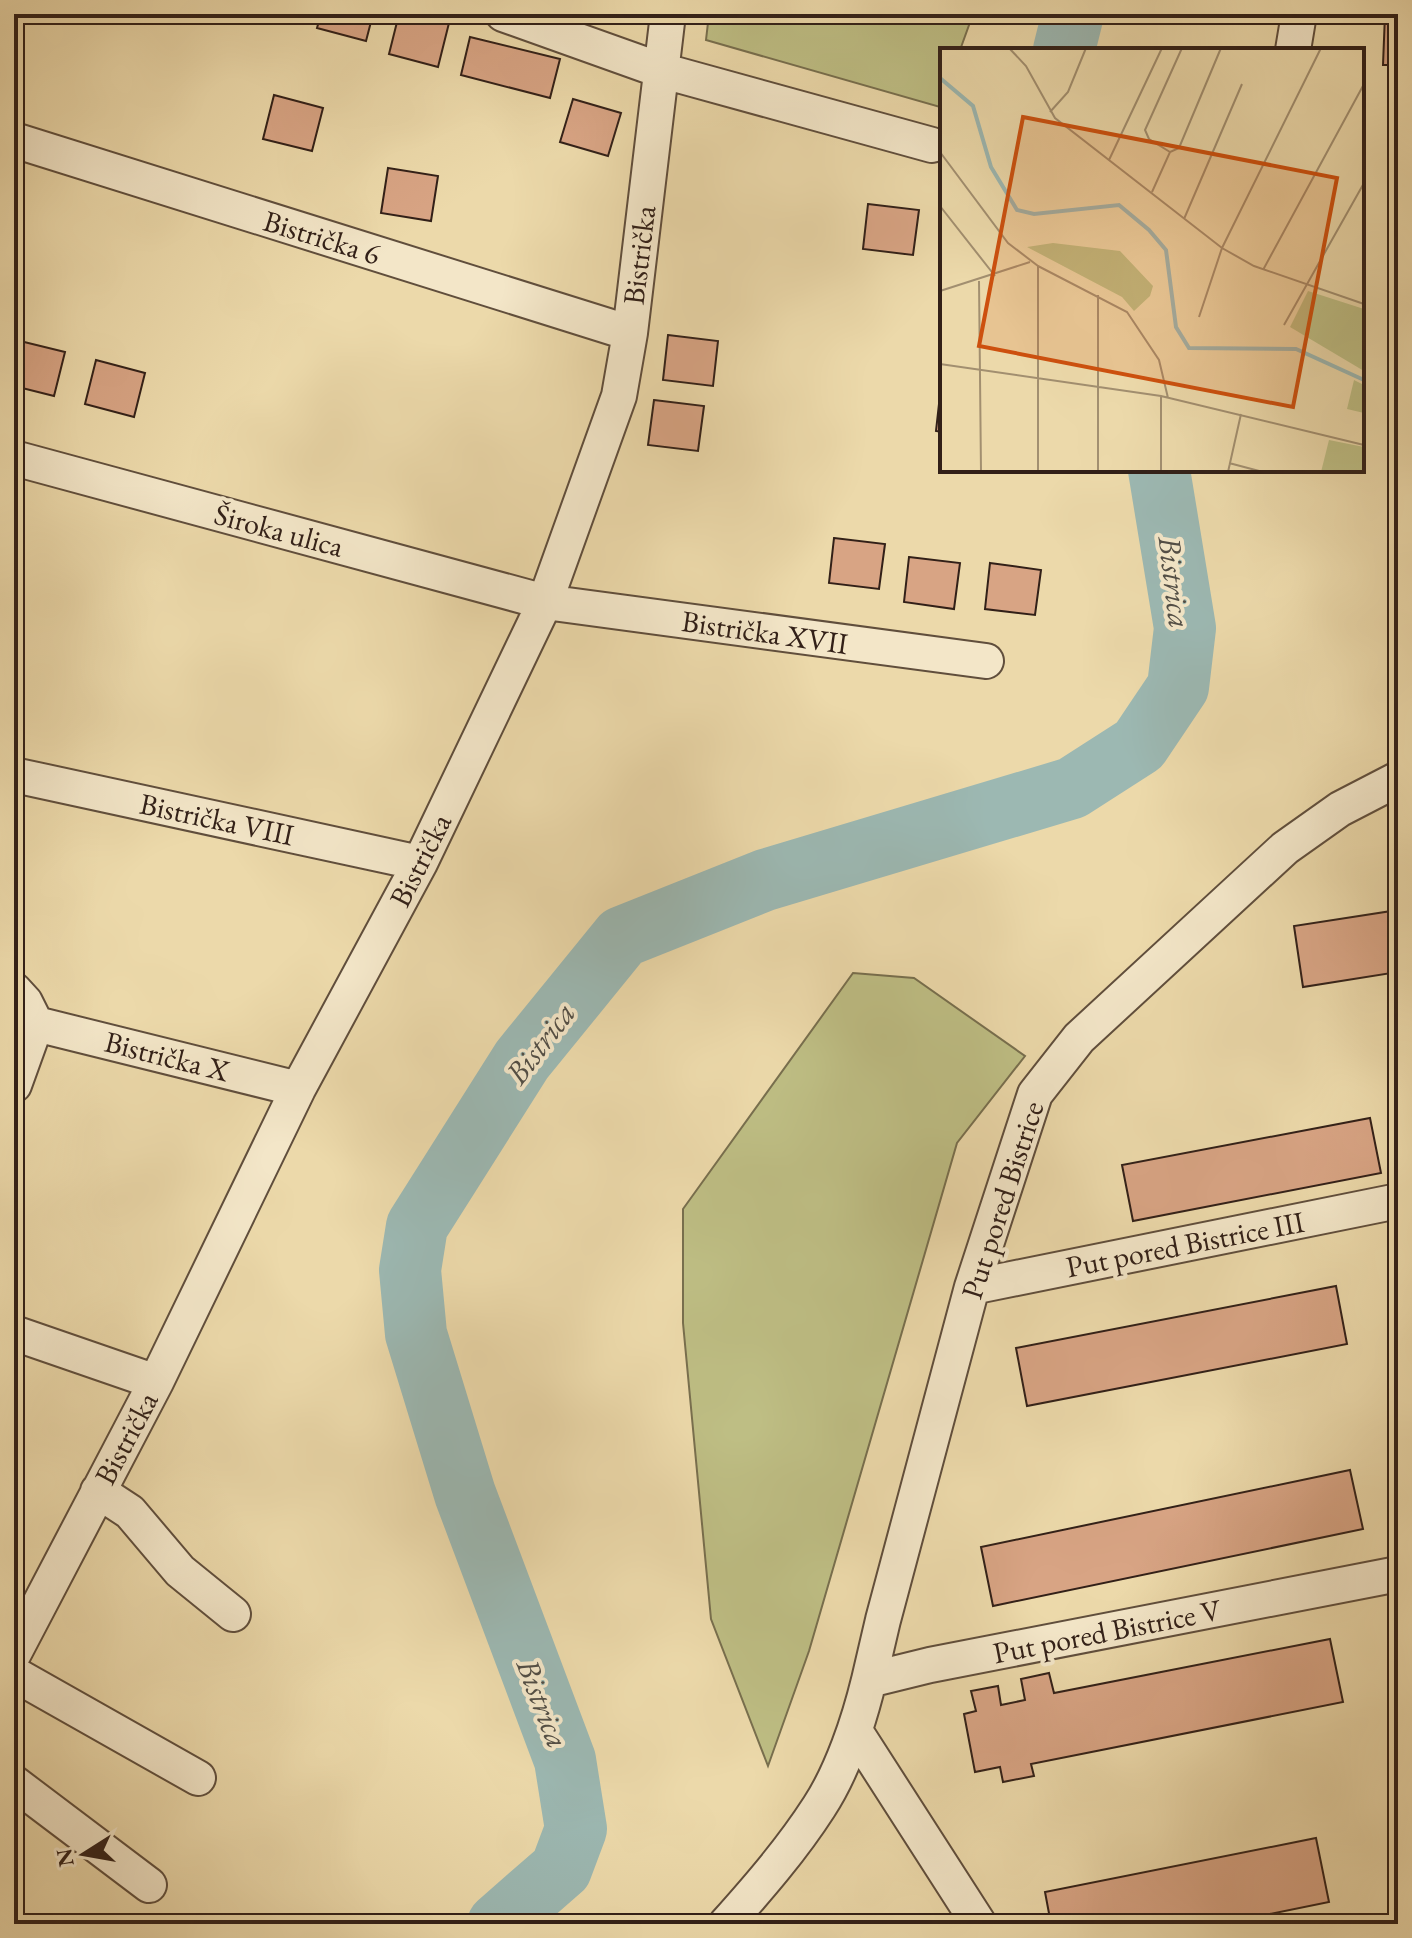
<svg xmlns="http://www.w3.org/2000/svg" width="1412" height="1938" font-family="'EB Garamond',serif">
	<rect width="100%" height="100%" fill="#ecd9aa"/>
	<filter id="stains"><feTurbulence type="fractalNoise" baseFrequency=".0025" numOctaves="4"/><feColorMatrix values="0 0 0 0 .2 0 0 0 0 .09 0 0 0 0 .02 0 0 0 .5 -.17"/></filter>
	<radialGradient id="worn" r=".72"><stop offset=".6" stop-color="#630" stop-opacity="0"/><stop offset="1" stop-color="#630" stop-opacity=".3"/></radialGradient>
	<path fill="#bebe84" stroke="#786f4e" stroke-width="2" d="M709,14H973L960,50H942L940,107L706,40Z
		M853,973L914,978L1025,1056L957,1143L809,1651L768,1766L711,1619L683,1323V1209Z"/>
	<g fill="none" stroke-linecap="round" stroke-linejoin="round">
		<path stroke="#9cb8b2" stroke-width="62" d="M1064,50L1073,14
			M498,1924L561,1869L576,1829L565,1760L465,1494L416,1334L410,1270L417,1226L522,1060L622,937L765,880L1072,788L1139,745L1178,687L1185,628L1159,470"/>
	</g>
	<path fill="#d8a484" stroke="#322018" stroke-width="2" d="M321,14H373L366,41L317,28Z
		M399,14H413L449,23L438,67L389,54Z
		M1385,14H1398V65H1383Z
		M470,37L560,59L550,98L461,75Z
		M274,95L323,108L312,151L263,139Z
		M573,99L621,113L608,156L560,142Z
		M388,168L438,176L431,221L381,213Z
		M868,204L919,210L913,255L863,249Z
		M668,335L718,341L713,386L663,380Z
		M16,340L65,352L54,396L14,386Z
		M96,360L145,373L134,417L85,404Z
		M941,386H942V432L936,431Z
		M654,400L704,406L698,451L648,445Z
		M834,538L885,544L879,589L829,583Z
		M909,557L960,563L954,609L904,602Z
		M990,563L1041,570L1035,615L985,609Z
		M1398,910V972L1303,987L1294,926Z
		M1370,1118L1381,1173L1133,1221L1122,1165Z
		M1336,1286L1347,1344L1027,1406L1016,1348Z
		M1350,1470L1363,1529L993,1606L981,1547Z
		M1330,1639L1343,1702L1031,1764L1034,1776L1003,1782L1000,1767L975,1772L964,1714L976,1711L971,1691L998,1686L1001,1705L1025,1700L1021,1679L1049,1673L1054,1693Z
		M1316,1838L1329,1902L1221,1924H1051L1045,1892Z"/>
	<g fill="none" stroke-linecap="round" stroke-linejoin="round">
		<g stroke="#604e3c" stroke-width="38">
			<path id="minor" d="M503,14L660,70L932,145
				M1293,50L1299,14
				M14,140L630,333
				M14,458L545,602L986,661
				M14,775L420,863
				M14,990L25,1002L36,1024L298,1089
				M14,1085L36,1024
				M972,1287L1398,1201
				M14,1333L156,1382
				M98,1491L130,1512L180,1571L233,1614
				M14,1653L156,1382L298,1089L420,863L545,602L619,396L630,333L668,14
				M14,1674L198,1778
				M869,1680L883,1620L972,1287L1035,1094L1079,1038L1285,848L1340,809L1398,779
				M855,1731L979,1924
				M14,1783L149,1885
				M726,1924C759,1887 792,1849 819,1807C842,1772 859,1721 869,1680L930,1665L1398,1574"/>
		</g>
		<use href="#minor" stroke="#f3e6c8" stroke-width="34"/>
	</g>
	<g text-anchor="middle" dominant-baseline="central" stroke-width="8" stroke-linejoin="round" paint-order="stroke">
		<g font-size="30" fill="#322018" stroke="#f3e6c8">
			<text transform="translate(322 237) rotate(17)">Bistrička 6</text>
			<text transform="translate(639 255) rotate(-83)">Bistrička</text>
			<text transform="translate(279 530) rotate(15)">Široka ulica</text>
			<text transform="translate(765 632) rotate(8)">Bistrička XVII</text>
			<text transform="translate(217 819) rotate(12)">Bistrička VIII</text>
			<text transform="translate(420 860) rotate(-63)">Bistrička</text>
			<text transform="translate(167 1056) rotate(14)">Bistrička X</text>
			<text transform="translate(1002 1200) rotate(-72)">Put pored Bistrice</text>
			<text transform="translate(1185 1244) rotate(-11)">Put pored Bistrice III</text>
			<text transform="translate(126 1438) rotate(-62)">Bistrička</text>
			<text transform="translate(1107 1631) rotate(-11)">Put pored Bistrice V</text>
		</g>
		<g font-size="32" font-style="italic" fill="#524e46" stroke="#f3e6c8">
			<text transform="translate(1175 582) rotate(83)">Bistrica</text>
			<text transform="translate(540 1043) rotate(-53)">Bistrica</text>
			<text transform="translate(543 1703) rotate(69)">Bistrica</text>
		</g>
	</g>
	<g transform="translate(940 48)">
		<rect width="424" height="424" fill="#ecd9aa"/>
		<path d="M113,195L180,203L213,238L210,248L194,263L182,249L87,199ZM368,243L424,261V323L350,279ZM414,332L424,337V365L407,361ZM389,392L424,399V424H381Z" fill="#bebe84"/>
		<path fill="none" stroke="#9cb8b2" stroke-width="4" d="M0,30L33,58L51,119L77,162L94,166L179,157L209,182L226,202L236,279L249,300L356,301L424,332"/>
		<path fill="none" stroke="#a28f70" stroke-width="2" d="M69,0L86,18L115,70L282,200L314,218L424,256M110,64L128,44L146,0M0,104L68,195L98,218V424M230,104L209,91L205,82L242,0M169,112L222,0M212,144L230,104L239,100L281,0M0,158L55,228M244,171L302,36M98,218L187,264L219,312L228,350M323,222L424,36M39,233L41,424M0,243L90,214M158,247V424M259,269L282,200L381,0M344,277L424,135M0,316L221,348L424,397M221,348V424M289,415L323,424M288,424L301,366"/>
		<path fill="#cd500e" fill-opacity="0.15" stroke="#cd500e" stroke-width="4" d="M83,69L397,130L353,359L39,298Z"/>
		<rect width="424" height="424" fill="none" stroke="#322018" stroke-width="4"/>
	</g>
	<rect width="1412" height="1938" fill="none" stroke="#ecd9aa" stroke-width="48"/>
	<rect x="16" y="16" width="1380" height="1906" fill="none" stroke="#322018" stroke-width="4"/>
	<rect x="24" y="24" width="1364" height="1890" fill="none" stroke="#322018" stroke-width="2"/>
	<g transform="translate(84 1854) rotate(259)" stroke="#f3e6c8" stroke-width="6" paint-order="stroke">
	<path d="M0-6L14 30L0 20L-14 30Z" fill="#322018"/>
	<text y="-12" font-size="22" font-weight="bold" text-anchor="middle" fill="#322018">N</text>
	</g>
	<rect width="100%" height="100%" filter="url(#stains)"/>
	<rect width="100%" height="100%" fill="url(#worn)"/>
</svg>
